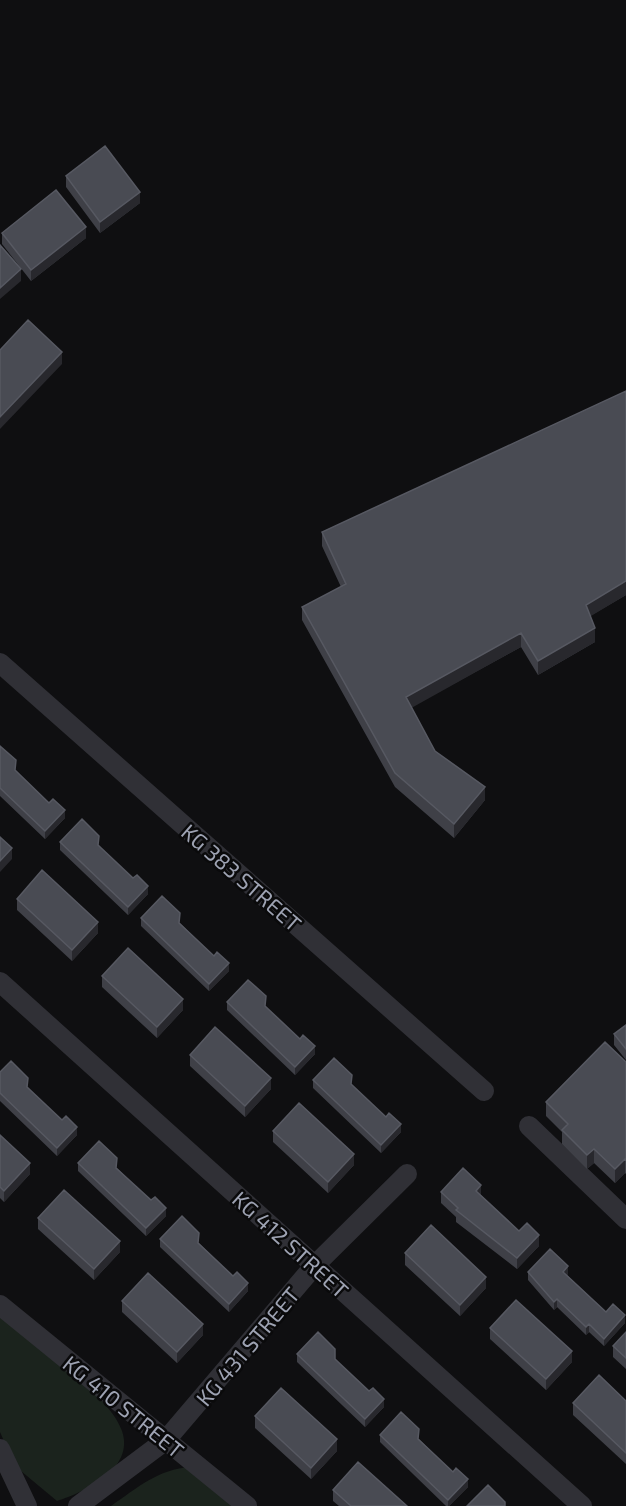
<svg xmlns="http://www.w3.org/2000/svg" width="626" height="1506" font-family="'Exo 2',sans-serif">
	<rect width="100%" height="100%" fill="#0f0f11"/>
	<path fill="#1b231d" d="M0,1311C29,1337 111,1396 122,1431C135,1469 85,1492 57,1501L15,1466L0,1432Z
		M191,1467L237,1506H111C137,1488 158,1469 191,1467Z"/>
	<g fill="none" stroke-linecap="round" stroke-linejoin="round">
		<path stroke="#303036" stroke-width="20" d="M0,663L484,1091
			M0,982L582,1506
			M529,1126L626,1219
			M0,1305L247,1506
			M0,1449L27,1506
			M78,1506L166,1440L315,1265L407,1174"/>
	</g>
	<path fill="#3f4047" d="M66,176L140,203L100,233L66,187Z
		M2,233L86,238L31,281L2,244Z
		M626,391V595L590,616L595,642L538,675L521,647L411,707L435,751L485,800L454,838L395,787L302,620V607L341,587L322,546V532Z
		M0,746L15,770L65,818L45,839L0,796Z
		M60,842L99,846L148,894L128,915L60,850Z
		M17,899L98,933L72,961L17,910Z
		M141,918L180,923L229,971L209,991L141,926Z
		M102,976L183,1010L157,1038L102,987Z
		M227,1002L266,1007L315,1054L295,1075L227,1010Z
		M626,1025V1060L614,1045V1034Z
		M190,1055L271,1089L245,1117L190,1066Z
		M626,1062V1174L625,1173L615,1183L594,1163L587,1169L562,1144V1132L546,1116V1102Z
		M0,1072L28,1088L77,1135L57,1156L0,1101Z
		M313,1080L352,1085L401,1132L381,1153L313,1088Z
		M273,1131L354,1165L328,1193L273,1142Z
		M0,1135L30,1174L4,1202L0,1198Z
		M78,1163L117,1168L166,1216L146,1236L78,1171Z
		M441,1192L481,1195L519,1231L539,1246L517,1269L456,1222V1217L441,1203Z
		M38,1218L120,1252L94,1280L38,1229Z
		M160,1239L199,1243L248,1291L229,1312L160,1247Z
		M405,1253L486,1288L460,1316L405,1265Z
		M528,1272L568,1274L567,1275L606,1312L625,1323L604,1346L589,1332L586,1335L557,1307L554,1310L528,1280Z
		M122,1301L203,1335L177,1363L122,1312Z
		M490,1328L572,1362L546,1390L490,1339Z
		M626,1332V1369L613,1357V1346Z
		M297,1354L335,1359L384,1407L365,1427L297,1362Z
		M626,1401V1464L573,1415V1403Z
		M255,1416L337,1451L311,1479L255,1428Z
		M380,1435L419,1439L468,1487L449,1506H446L380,1442Z
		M333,1490L407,1506H339L333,1501Z"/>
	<path fill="#28282d" d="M140,192V203L100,233V222Z
		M86,227V238L31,281V270Z
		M21,269V281L0,299V288Z
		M62,352V364L0,429V417Z
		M626,581V595L586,619V605Z
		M595,628V642L538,675V661Z
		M521,633V647L406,711V697Z
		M485,787V800L454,838V824Z
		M65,810V818L45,839V831Z
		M12,848V859L0,872V861Z
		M148,886V894L128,915V907Z
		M98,922V933L72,961V950Z
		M229,963V971L209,991V984Z
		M183,999V1010L157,1038V1027Z
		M315,1046V1054L295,1075V1067Z
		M271,1078V1089L245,1117V1106Z
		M401,1124V1132L381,1153V1145Z
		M77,1127V1135L57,1156V1148Z
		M594,1149V1163L587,1169V1155Z
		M354,1154V1165L328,1193V1182Z
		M625,1159V1173L615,1183V1169Z
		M30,1163V1174L4,1202V1191Z
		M481,1185V1197L476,1191Z
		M166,1208V1216L146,1236V1228Z
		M539,1235V1246L517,1269V1258Z
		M120,1241V1252L94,1280V1269Z
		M568,1266V1274L563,1280V1272Z
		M486,1277V1288L460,1316V1305Z
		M248,1283V1291L229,1312V1304Z
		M557,1299V1307L554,1310V1302Z
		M625,1315V1323L604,1346V1339Z
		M203,1324V1335L177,1363V1352Z
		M589,1324V1332L586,1335V1327Z
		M572,1351V1362L546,1390V1379Z
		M384,1399V1407L365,1427V1419Z
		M337,1439V1451L311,1479V1468Z
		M468,1479V1487L449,1506H448V1500Z"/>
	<path fill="#494b53" stroke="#575962" stroke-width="1.5" d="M105,146L140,192L100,222L66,176Z
		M56,190L86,227L31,270L2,233Z
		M0,245L21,269L0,288Z
		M28,320L62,352L0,417V350Z
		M626,391V581L586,605L595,628L538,661L521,633L406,697L435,751L485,787L454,824L395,773L302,607L346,584L322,532Z
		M0,746L16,760L15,770L49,803L53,799L65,810L45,831L0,788Z
		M82,819L99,836L98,845L133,878L137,875L148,886L128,907L60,842Z
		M0,837L12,848L0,861Z
		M42,870L98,922L72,950L17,899Z
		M162,896L180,913L179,923L214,956L217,952L229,963L209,984L141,918Z
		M128,948L183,999L157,1027L102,976Z
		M248,980L266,996L265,1006L300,1039L303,1035L315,1046L295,1067L227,1002Z
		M626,1025V1049L614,1034Z
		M215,1027L271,1078L245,1106L190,1055Z
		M605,1042L626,1062V1160L625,1159L615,1169L594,1149L587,1155L562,1130L568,1124L546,1102Z
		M334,1058L352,1075L351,1084L386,1117L389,1113L401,1124L381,1145L313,1080Z
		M11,1061L28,1078L27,1087L62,1120L66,1116L77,1127L57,1148L0,1093V1072Z
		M299,1103L354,1154L328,1182L273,1131Z
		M0,1135L30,1163L4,1191L0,1187Z
		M99,1141L117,1158L116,1168L151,1200L155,1197L166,1208L146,1228L78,1163Z
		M463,1168L481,1185L476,1191L519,1231L527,1223L539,1235L517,1258L456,1210L458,1208L441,1192Z
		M64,1190L120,1241L94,1269L38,1218Z
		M182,1216L199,1233L198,1243L233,1276L237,1272L248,1283L229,1304L160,1239Z
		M431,1225L486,1277L460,1305L405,1253Z
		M550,1249L568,1266L563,1272L606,1312L613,1304L625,1315L604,1339L589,1324L586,1327L557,1299L554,1302L528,1272Z
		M148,1273L203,1324L177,1352L122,1301Z
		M516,1300L572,1351L546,1379L490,1328Z
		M318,1332L335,1349V1359L369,1391L373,1388L384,1399L365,1419L297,1354Z
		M626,1332V1358L613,1346Z
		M599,1375L626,1401V1453L573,1403Z
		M281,1388L337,1439L311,1468L255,1416Z
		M401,1412L419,1429L418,1439L453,1472L456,1468L468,1479L448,1500L380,1435Z
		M358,1462L407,1506H351L333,1490Z
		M488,1485L505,1502V1506H467Z"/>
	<g text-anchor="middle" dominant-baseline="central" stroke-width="5" stroke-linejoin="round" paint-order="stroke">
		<g font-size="22" fill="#9ea3b3" stroke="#0a0a0b">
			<text transform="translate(242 877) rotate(41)">KG 383 STREET</text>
			<text transform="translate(291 1244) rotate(42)">KG 412 STREET</text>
			<text transform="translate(247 1346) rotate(-50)">KG 431 STREET</text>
			<text transform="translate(124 1406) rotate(39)">KG 410 STREET</text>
		</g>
	</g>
</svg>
